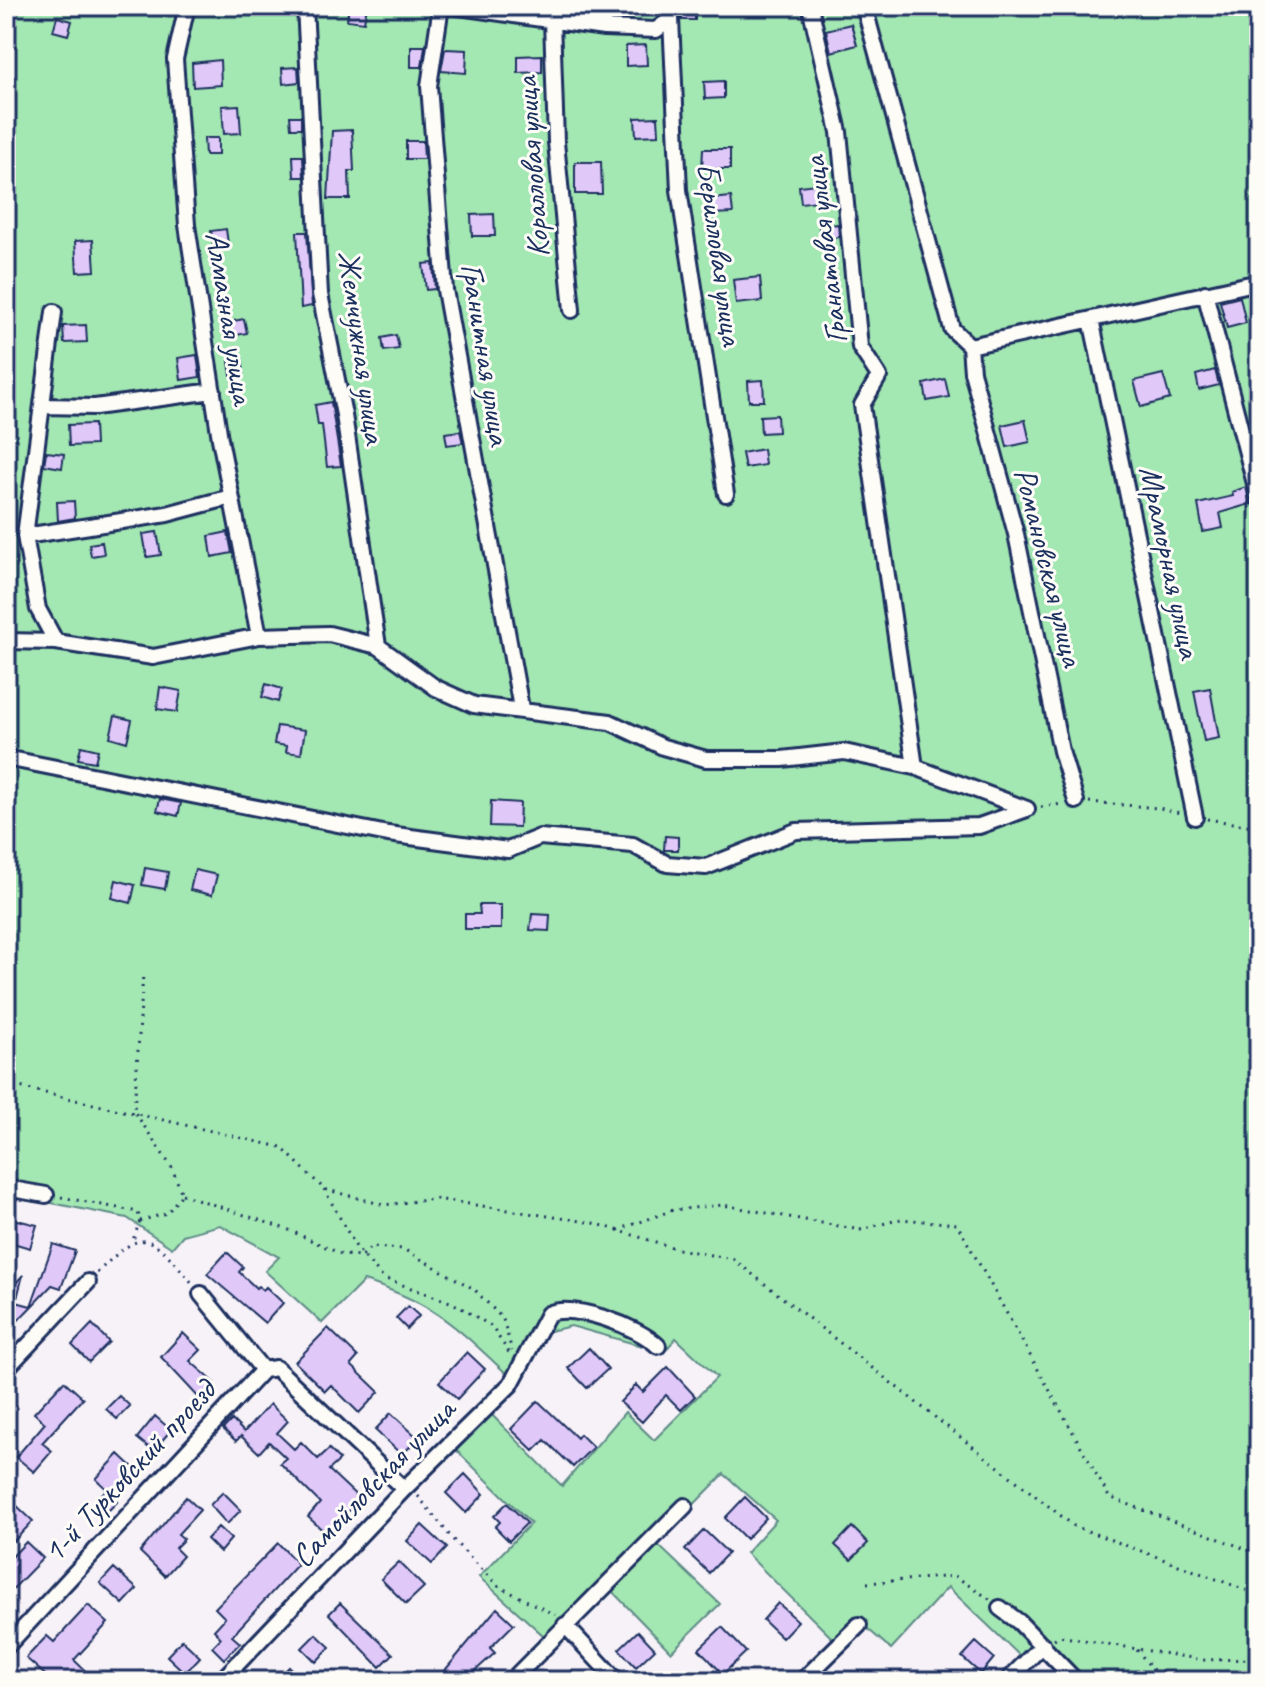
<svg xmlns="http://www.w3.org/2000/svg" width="1265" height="1687" font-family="Caveat,sans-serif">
	<rect width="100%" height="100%" fill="#f7f2f7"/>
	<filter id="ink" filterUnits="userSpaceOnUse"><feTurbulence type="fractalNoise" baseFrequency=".0125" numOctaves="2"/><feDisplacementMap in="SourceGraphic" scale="16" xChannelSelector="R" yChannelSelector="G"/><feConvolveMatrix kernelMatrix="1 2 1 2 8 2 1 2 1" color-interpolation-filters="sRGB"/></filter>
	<g filter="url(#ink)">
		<path fill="#a3e7b2" stroke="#5f8b88" stroke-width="2" d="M6,6H1259V1681H1082L1043,1639L1020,1656L948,1587L891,1649L854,1617L833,1639L746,1553L776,1520L724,1474L656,1543L720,1604L671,1652L610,1589L568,1613L545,1637L479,1577L531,1523L455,1449L491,1414L562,1486L625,1412L654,1440L717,1377L676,1338L664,1352L571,1326L542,1333L530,1332L522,1356L509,1376C456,1327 435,1303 364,1281L322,1323L265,1271L279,1257L220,1225L183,1235L172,1248L127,1218L6,1194Z"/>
		<path fill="#e0c9f9" stroke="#1b2f5e" stroke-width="2" d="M349,6H367L364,22L347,20Z
			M682,8H695V20H682Z
			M57,17L72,21L68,35L53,31Z
			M851,24L857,45L831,52L826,30Z
			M646,45L647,65L626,66V46Z
			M411,46H425L422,67H411Z
			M445,49L467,50L466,73L441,71Z
			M542,55V72L518,73V56Z
			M220,60L221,85L193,87L192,63Z
			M298,67L299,82L283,84L282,68Z
			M724,81V98L705,99L704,82Z
			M239,105L241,133L224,134L222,106Z
			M290,116H301V128H291Z
			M658,117L659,135L636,136L635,118Z
			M352,130L354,171H349L350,199H328L332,131Z
			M204,138H218V155H205Z
			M406,141H423L424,159H406Z
			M703,149H730V169H702Z
			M293,156H303L304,177H294Z
			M575,162H601L602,194H575Z
			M824,183L826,200L801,203L799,186Z
			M731,197L733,213L712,214L711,199Z
			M494,214L495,236H472L471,215Z
			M838,224L839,237L821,240L819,227Z
			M226,229L228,244L213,245L211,231Z
			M297,232H307L312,306L301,308Z
			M93,240L95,271L77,272L75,241Z
			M433,263L435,289L426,290L423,264Z
			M760,277L762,301L736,304L733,280Z
			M1240,297L1246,323L1227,328L1220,302Z
			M244,319L247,333L226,337L224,323Z
			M86,325L87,342L64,343L63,326Z
			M396,335L399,349L384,351L382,338Z
			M197,355L200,377L181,380L178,358Z
			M242,359L244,373L231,375L229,361Z
			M1215,370L1219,385L1199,390L1196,375Z
			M1163,374L1170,399L1141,407L1134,381Z
			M945,379L949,397L927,401L924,384Z
			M763,380L764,401H749L748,381Z
			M331,402L341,466L327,467L322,425H318L315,405Z
			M777,415L778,432L761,433L760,416Z
			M1025,420L1030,442L1007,447L1002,425Z
			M94,424L95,445L69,446L68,425Z
			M460,431L463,443L447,445L445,433Z
			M763,449L765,465L745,468L742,453Z
			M46,452L64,454L62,468L44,465Z
			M1246,487L1250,504L1220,513L1223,528L1203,532L1198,504L1233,496L1232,492Z
			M74,501L75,518L58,521L57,502Z
			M157,532L161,555L147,557L143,534Z
			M228,532L232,553L212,557L209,536Z
			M102,542L104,554L91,556L89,544Z
			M266,684L282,689L278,702L262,697Z
			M160,687L181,691L177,712L157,709Z
			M1210,688L1219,738L1204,741L1194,691Z
			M115,716L132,720L127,742L110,737Z
			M277,726L305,730L301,754L286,752L287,746L274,744Z
			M81,746L98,750L95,762L78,759Z
			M160,799L181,803L178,816L157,811Z
			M491,801L520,803L519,827L490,826Z
			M665,836L678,837V850H664Z
			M145,868L168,872L165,889L142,885Z
			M195,870L217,875L212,895L190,890Z
			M116,880L135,885L131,903L112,898Z
			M479,905H501V929H465V914H480Z
			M532,914L550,915L549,931L530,930Z
			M9,1218L37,1225L30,1248L6,1241Z
			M53,1244L75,1251L61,1288L52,1285L6,1333V1294L23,1275L16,1302L31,1306Z
			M227,1252L243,1267L239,1272L256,1288L258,1286L263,1290L266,1287L283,1303L265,1323L207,1274Z
			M408,1306L419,1316L407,1329L396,1318Z
			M92,1324L109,1342L89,1362L72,1345Z
			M328,1328L358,1357L351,1365L379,1392L359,1413L331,1385L325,1391L295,1362Z
			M183,1333L201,1350L190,1361L214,1382L200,1399L161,1357Z
			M589,1348L608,1369L587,1388L568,1368Z
			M467,1352L485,1369L457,1399L439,1382Z
			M668,1367L695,1396L681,1410L666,1395L642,1422L620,1402L636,1385L643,1392Z
			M64,1381L83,1398L42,1443L52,1451L34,1472L16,1457L45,1423L34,1413Z
			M119,1396L130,1406L117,1419L106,1409Z
			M538,1401L577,1438L580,1434L593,1447L573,1467L545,1440L534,1451L511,1429Z
			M270,1404L288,1421L277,1433L294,1449L301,1442L318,1459L329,1449L340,1460L329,1470L360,1499L327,1534L308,1517L320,1503L280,1463L286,1458L269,1442L259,1453L241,1436L236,1441L223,1429L232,1420L244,1432Z
			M391,1413L418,1438L402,1455L375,1430Z
			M155,1416L171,1430L153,1451L137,1438Z
			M119,1454L135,1469L112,1494L96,1479Z
			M465,1474L484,1494L466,1513L446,1493Z
			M105,1491L117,1502L108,1511L97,1499Z
			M223,1492L241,1510L227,1524L210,1505Z
			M186,1497L200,1510L178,1534L184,1539L175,1548L183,1556L165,1576L140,1552Z
			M745,1497L766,1518L746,1539L725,1518Z
			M507,1503L527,1523L509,1541L495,1527L500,1522L494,1516Z
			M16,1505L33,1521L14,1541L6,1534V1516Z
			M422,1525L447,1548L432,1564L407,1541Z
			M218,1527L231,1539L220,1552L207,1539Z
			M852,1527L868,1543L851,1560L835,1545Z
			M704,1530L728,1553L709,1573L685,1550Z
			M26,1542L43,1558L6,1596V1563Z
			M278,1543L298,1564L232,1636L240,1643L224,1659L212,1647L221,1638L214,1630L225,1618L215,1608Z
			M399,1562L424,1587L406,1604L381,1579Z
			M114,1568L137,1589L123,1604L100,1583Z
			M340,1603L393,1654L380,1667L329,1614Z
			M778,1603L798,1621L782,1638L763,1620Z
			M88,1605L108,1623L74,1660L96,1681H52L26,1658L47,1636L54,1642Z
			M497,1608L514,1624L490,1648L495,1653L464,1681H436Z
			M722,1627L746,1652L723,1674L699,1649Z
			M638,1631L655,1649L636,1667L619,1649Z
			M316,1634L330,1647L316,1662L302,1648Z
			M182,1640L200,1657L185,1673L167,1656Z
			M976,1642L994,1658L981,1674L962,1657Z
			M289,1667L303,1681H275Z"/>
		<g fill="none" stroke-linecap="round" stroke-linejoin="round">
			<g stroke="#1b2f5e" stroke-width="20">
				<path id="minor" d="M187,6L175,59L187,225L220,439L259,636
					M305,6L320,294L344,415L378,646
					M441,6L429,86L445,290L521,708
					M452,6L604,28L656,30L671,19L672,6
					M601,6L604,28
					M810,6L839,132L860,347L879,376L862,405L915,767
					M864,6L952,329L970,346L1259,282
					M671,19L679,190L726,494
					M552,20L556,142L572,310
					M1205,293L1259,499
					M54,312L25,536L38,609L56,642
					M1091,319L1195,817
					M970,346L972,372L1016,534L1061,751L1076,801
					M43,406L95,407L213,391
					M25,536L167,514L231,497
					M6,641L56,642L153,657L259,636L329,634L378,646L436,688L474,705L610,722L663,747L706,759H782L844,752L915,767L1027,809
					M6,758L388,834L508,850L540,837L633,845L667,864L706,867L796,831L979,826L1027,809
					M6,1188L46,1195
					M201,1294L263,1370
					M6,1369L88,1282
					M263,1370L276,1368L404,1489
					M1000,1608L1019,1622L1076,1681
					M565,1625L617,1681
					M6,1647L263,1370
					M221,1681L404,1489L511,1384L548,1314C573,1302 639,1327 658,1346
					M511,1681L685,1506
					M802,1681L859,1625
					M1007,1681L1043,1645"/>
			</g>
			<path stroke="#1b2f5e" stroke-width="3" stroke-dasharray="2 6" stroke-linecap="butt" d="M1089,802L1159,808L1180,813
				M1041,807L1062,804
				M1207,819L1259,827
				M6,1084L281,1147L324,1189L384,1205L436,1199L594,1223L678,1249L733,1259L1074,1526L1259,1595
				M324,1189L357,1249L383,1278L453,1303L491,1326L510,1354
				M182,1194L289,1230L343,1255L362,1256L371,1247L403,1249L474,1289L503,1319L512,1351
				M61,1197L138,1212L140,1221L133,1240
				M140,1221L167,1213L182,1194L172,1168L134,1111L143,974
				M618,1230L673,1210L723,1205L860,1230L901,1219L957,1224L1109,1497L1259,1554
				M97,1273C146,1223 151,1235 194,1285
				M418,1496L455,1542L498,1586L555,1615
				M867,1583L955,1576L991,1600
				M1054,1639L1059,1636L1204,1660L1259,1659
				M1137,1650L1162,1681"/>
			<use href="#minor" stroke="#fdfcf7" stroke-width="14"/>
		</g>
	</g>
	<g text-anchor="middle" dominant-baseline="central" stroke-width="6" stroke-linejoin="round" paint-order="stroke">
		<g font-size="32" fill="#1b2f5e" stroke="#fdfcf7">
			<text transform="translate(532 167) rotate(-94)">Коралловая улица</text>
			<text transform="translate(825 250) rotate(-97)">Гранатовая улица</text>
			<text transform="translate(720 254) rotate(82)">Берилловая улица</text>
			<text transform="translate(230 318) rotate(81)">Алмазная улица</text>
			<text transform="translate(362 347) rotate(82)">Жемчужная улица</text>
			<text transform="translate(486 354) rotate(81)">Гранитная улица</text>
			<text transform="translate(1170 562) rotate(78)">Мраморная улица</text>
			<text transform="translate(1049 567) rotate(76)">Романовская улица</text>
			<text transform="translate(129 1471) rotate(-47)">1-й Турковский проезд</text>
			<text transform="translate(373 1483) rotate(-46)">Самойловская улица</text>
		</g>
	</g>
	<rect width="1265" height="1687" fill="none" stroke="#fdfcf7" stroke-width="32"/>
	<rect x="16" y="16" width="1233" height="1655" fill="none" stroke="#1b2f5e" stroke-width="3" filter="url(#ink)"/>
</svg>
